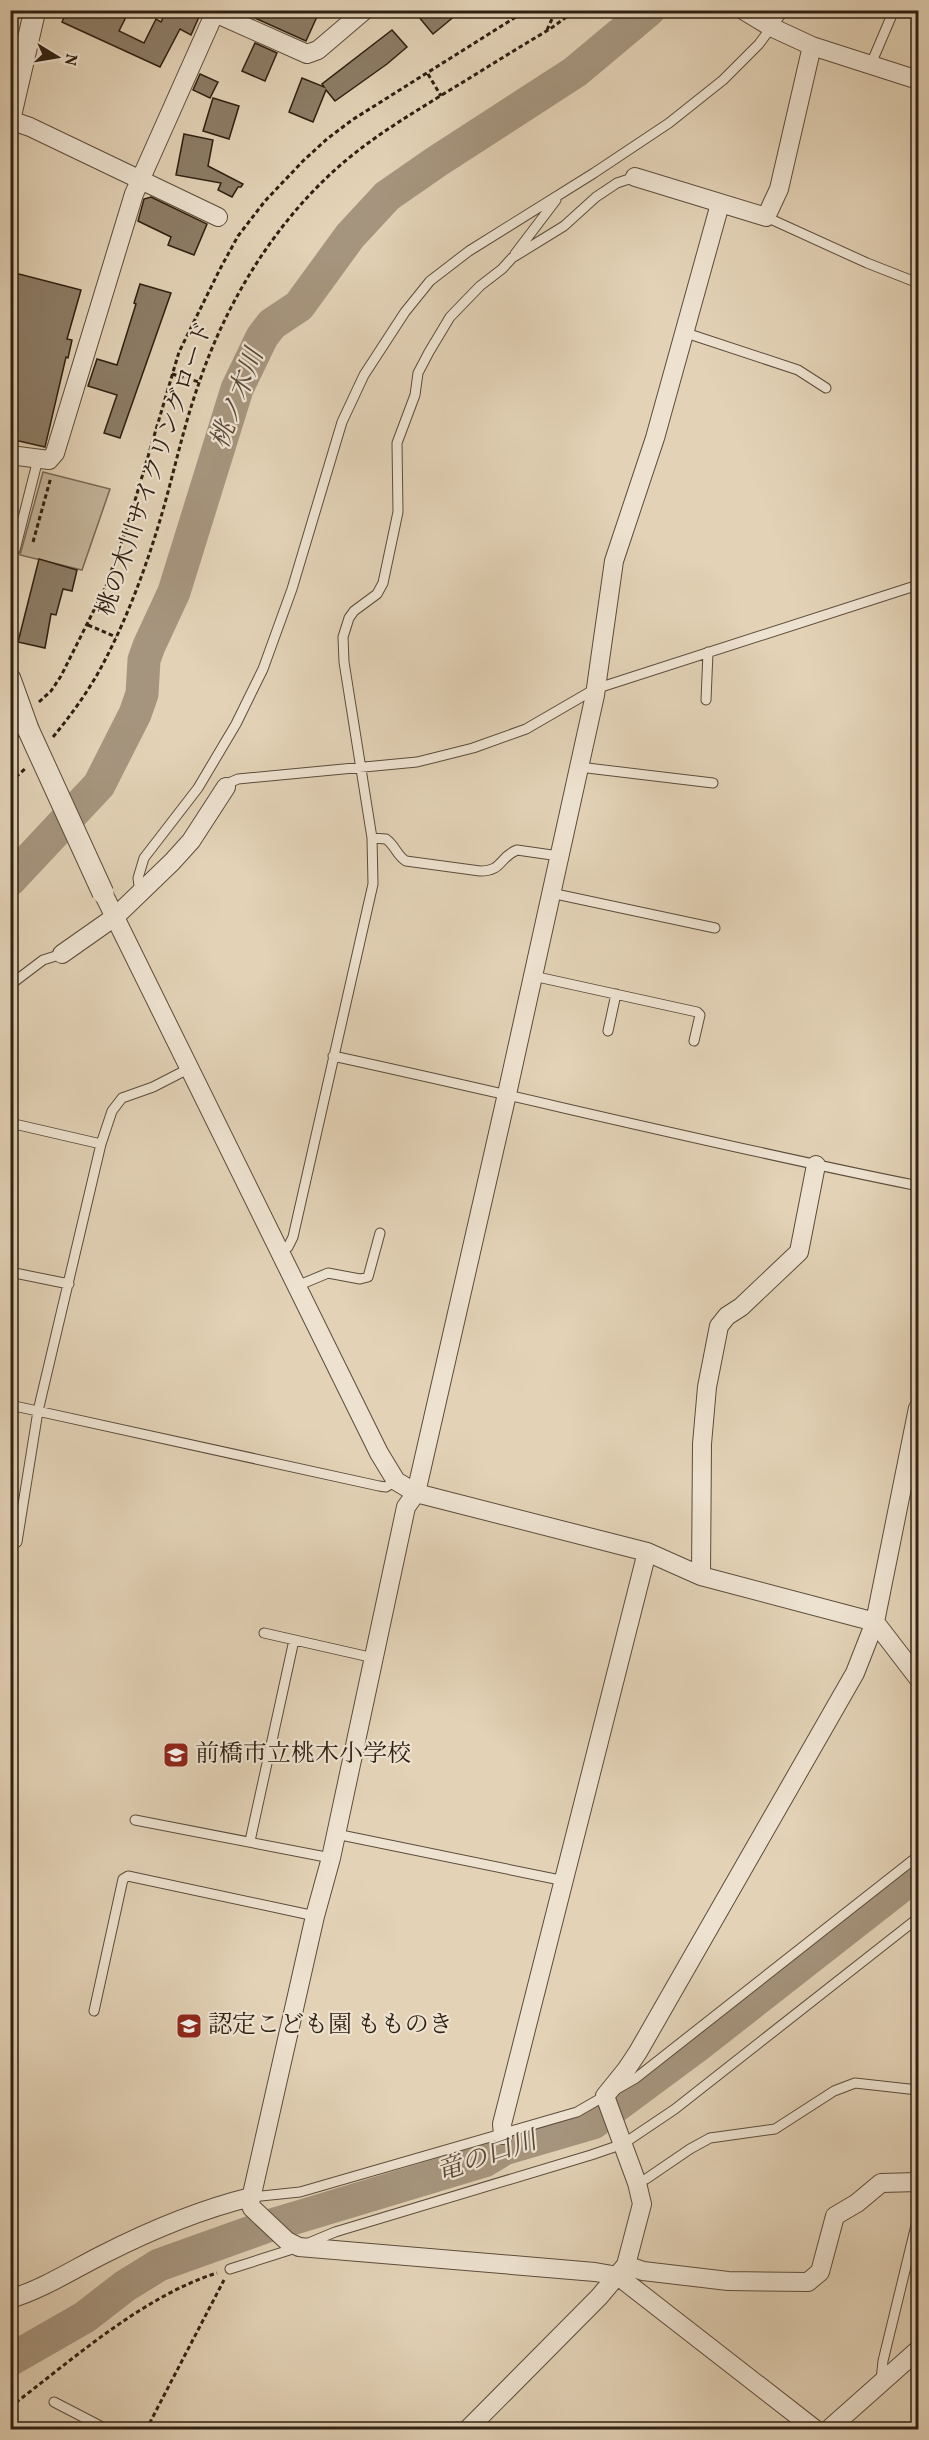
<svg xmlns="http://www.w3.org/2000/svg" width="929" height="2440" font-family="Vollkorn,'Noto Serif JP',serif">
	<rect width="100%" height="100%" fill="#e3d2b6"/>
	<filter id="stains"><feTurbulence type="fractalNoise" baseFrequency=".00333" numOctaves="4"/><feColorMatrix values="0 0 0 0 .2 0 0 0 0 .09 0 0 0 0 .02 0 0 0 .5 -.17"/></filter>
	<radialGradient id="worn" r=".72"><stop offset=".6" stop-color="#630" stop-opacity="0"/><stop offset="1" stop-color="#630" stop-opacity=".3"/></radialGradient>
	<path fill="#c4b49a" stroke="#7a6a56" stroke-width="1.5" d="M43,472L110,489L82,570L20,555Z"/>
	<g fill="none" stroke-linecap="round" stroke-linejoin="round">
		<path stroke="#a6957e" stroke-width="33" d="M10,880L99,785L135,714L142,694L144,660L149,646L174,592L237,389L262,337L272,324L299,306L350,236L387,196L436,162L575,72L649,10
			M10,2360L85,2317L125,2286L159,2265L265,2227L484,2161L504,2149L593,2123L697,2046L918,1873"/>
	</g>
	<path fill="#8d7d67" stroke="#2f2012" stroke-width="1.5" d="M67,10H113L126,17L119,31L144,43L156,19L161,22L167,10H202L191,35L180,29L160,67L62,22Z
		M237,10H320L306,41Z
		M413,10H462L433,34Z
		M392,30L407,47L387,64L335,101L326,90L313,122L289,112L302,78L324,87L322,84Z
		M255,43L277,53L265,81L242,71Z
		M200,74L218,82L210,98L193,90Z
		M213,98L239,106L229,139L203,131Z
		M184,134L213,140L208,166L243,184L241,187H238L232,197L218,190L221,183L176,175Z
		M151,197L207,224L194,255L168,245L171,237L138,221L144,199Z
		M15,273L81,290L67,339L72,340L68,358L66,357L45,447L10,439V292Z
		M140,284L171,293L120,438L104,433L117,395L88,386L97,359L117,365L136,304L134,303Z
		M39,559L77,570L72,591L63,589L56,615L51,614L45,648L18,642Z"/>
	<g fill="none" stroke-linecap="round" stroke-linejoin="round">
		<g stroke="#5c4c3b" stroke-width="11">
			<path id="service" d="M871,64L894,10
				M766,217L867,263L918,283
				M515,254L556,200
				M686,333L798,370L826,388
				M15,550L38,459
				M706,700L708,652
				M579,767L713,783
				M226,787L231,782L238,779L417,762L473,748L526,729L595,689L918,585
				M372,838L386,839C395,845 397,856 406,861L480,871C503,871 499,857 517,850L559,856
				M140,893L138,878L144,858L198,788L236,724L263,669L292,589L342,422L364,375L405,312L430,281L469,251L594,173L669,123L723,80L759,44L784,10
				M551,893L715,928
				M533,976L697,1012L700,1015L694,1041
				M10,985L43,960L62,954
				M608,1031L616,994
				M333,1056C527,1098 719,1146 914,1185L918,1183
				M10,1123L101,1144
				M280,1252L288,1247L293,1237L373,884L372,838L344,662L343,637L349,618L354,611L377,594L383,583L398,512L397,443L415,395L418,373L429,352L450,317L480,286L502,269L512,258L564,226L596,197L617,183L635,177
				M10,1272L69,1284
				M297,1286L328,1273L360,1279L368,1277L380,1233
				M10,1405L379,1486L386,1487L396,1481
				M17,1542L38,1411L101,1144L112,1111L122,1098L153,1087L190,1068
				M264,1633L374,1658
				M135,1820L331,1858
				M336,1834L565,1881
				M250,1841L294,1640
				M94,2011L123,1879L128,1876L315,1916
				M637,2183L646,2179L690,2149L710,2138L775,2129L834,2091L855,2083L918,2090
				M251,2197L300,2192L577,2112L636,2078L918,1856
				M230,2269L299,2247L335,2232L591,2155L623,2144L675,2109L918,1918
				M881,2380L883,2361L918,2217
				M54,2402L108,2430"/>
		</g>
		<g stroke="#5c4c3b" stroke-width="20">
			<path id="minor" d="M743,10L771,27L812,46L918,80
				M215,13L307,54L318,50L365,10
				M10,120L30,127L218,217
				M635,177L766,217L779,189L812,46
				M720,204L655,438L614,561L595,695L507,1094L416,1493L406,1507L331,1858L315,1916L250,2203L252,2208L287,2241L299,2247L595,2272L618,2276L816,2430
				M10,455L49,460L55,453L134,194L216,10
				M10,732L22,717
				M103,893L379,1453L396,1481L416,1493L647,1552L701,1576L875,1622L918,1678
				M62,954L116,916L172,862L191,841L226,787
				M701,1576L702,1444L707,1387L719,1326L727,1316L741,1307L799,1252L816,1165
				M503,2135L502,2124L647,1552
				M626,2265L643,2271L728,2281L808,2282L820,2272L835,2216L857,2203L881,2183L918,2182
				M10,2299C43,2289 72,2270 102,2255C149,2231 198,2210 251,2197
				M467,2430L599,2297L626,2265L642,2204L637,2183L605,2096L626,2070L638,2052L855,1673L875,1622L918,1408
				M828,2430L918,2350"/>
		</g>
		<g stroke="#5c4c3b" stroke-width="23">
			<path id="tertiary" d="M10,118L35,10
				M10,679L28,729"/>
		</g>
		<path stroke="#2f2012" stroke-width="3" stroke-dasharray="4.5 3" stroke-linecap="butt" d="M547,30L556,10
			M428,74L441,96
			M172,374L199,382
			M33,542L51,477
			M88,625L116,637
			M39,702L51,691L61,676L106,586L128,524L179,352L220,269L238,236L265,201L304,160L327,139L352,120L527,10
			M53,737C72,714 90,689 104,662C129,614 148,562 163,510C175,468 184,425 199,383C227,300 277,219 344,162C377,134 413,113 450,90C483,70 516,49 550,29L576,10
			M10,782L25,769
			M10,2407C71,2361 143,2296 217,2273
			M146,2430L224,2280"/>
		<use href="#service" stroke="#ede2d0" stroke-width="9"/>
		<use href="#minor" stroke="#ede2d0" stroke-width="18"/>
		<use href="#tertiary" stroke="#ede2d0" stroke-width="21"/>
		<g stroke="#5c4c3b" stroke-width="23" stroke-linecap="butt">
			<path id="tertiary-bridge" d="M28,729L103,893"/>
		</g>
		<use href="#tertiary-bridge" stroke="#ede2d0" stroke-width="21"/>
	</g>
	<defs>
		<g id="school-square" transform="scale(1.35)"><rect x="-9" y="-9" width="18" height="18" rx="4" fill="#8f2418" stroke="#ede2d0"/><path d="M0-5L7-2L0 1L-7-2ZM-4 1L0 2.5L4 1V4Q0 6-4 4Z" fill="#fff"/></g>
	</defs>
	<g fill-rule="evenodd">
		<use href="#school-square" x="176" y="1755"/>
		<use href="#school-square" x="189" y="2026"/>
	</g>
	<g text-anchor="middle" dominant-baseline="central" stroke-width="4.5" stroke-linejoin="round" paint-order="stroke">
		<g font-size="24" fill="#2f2012" stroke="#ede2d0">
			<text transform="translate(156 469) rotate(-71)">桃の木川サイクリングロード</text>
		</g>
		<g font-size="24" fill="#2f2012" stroke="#ede2d0" text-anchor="start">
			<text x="195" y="1755">前橋市立桃木小学校</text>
			<text x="208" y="2026">認定こども園 もものき</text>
		</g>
		<g font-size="26" font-style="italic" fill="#594938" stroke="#ede2d0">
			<text transform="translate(238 399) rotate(-69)">桃ノ木川</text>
			<text transform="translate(487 2157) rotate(-19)">竜の口川</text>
		</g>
	</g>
	<rect width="929" height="2440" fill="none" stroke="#e3d2b6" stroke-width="36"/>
	<rect x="12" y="12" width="905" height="2416" fill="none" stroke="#2f2012" stroke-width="3"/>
	<rect x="18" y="18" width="893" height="2404" fill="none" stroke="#2f2012" stroke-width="1.5"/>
	<g transform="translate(57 57) rotate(101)" stroke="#ede2d0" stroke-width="4.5" paint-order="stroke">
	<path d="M0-4.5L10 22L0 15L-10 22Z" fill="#2f2012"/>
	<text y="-9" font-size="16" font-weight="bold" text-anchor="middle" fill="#2f2012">N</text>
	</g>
	<rect width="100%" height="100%" filter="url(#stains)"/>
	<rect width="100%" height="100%" fill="url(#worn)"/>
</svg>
